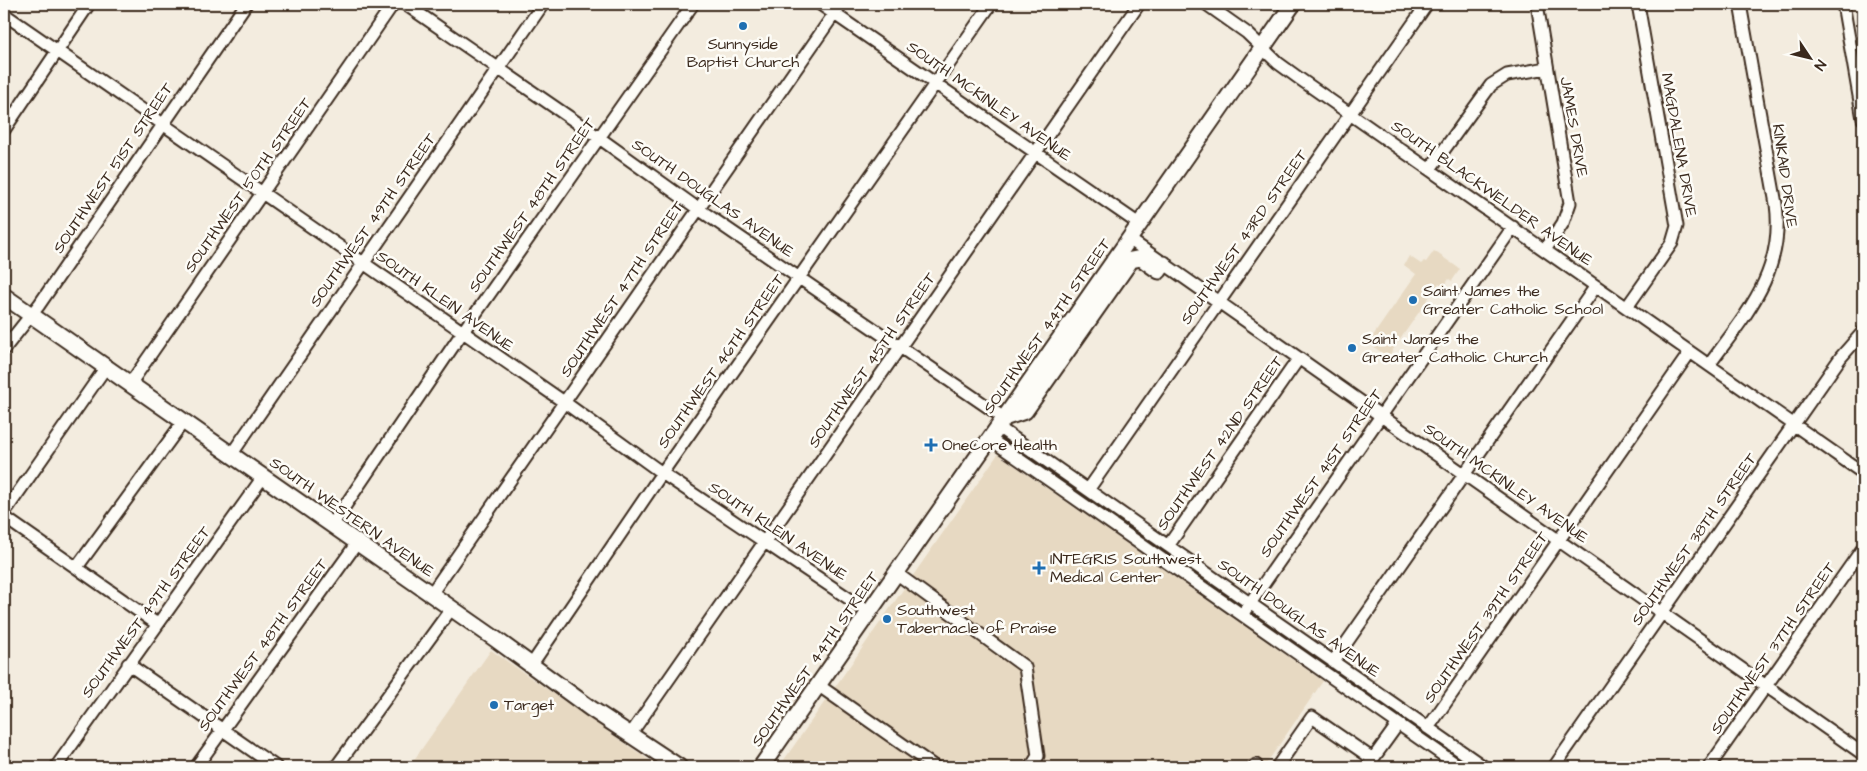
<svg xmlns="http://www.w3.org/2000/svg" width="1867" height="771" font-family="'Architects Daughter',sans-serif">
	<rect width="100%" height="100%" fill="#f3ecdf"/>
	<filter id="ink" filterUnits="userSpaceOnUse"><feTurbulence type="fractalNoise" baseFrequency=".02" numOctaves="2"/><feDisplacementMap in="SourceGraphic" scale="10" xChannelSelector="R" yChannelSelector="G"/><feConvolveMatrix kernelMatrix="1 2 1 2 8 2 1 2 1" color-interpolation-filters="sRGB"/></filter>
	<g filter="url(#ink)">
		<path fill="#e7d9c2" d="M1434,251L1460,269L1452,281L1449,279L1444,286L1439,283L1388,357L1368,343L1416,274L1404,265L1409,256L1421,264L1424,261L1426,262Z
			M998,454L1323,681L1264,767H779Z
			M491,650L564,701L659,767H409Z"/>
		<g fill="none" stroke-linecap="round" stroke-linejoin="round">
			<g stroke="#3b2a1e" stroke-width="15">
				<path id="minor" d="M405,4L598,137L697,208L1004,418
					M820,4L1139,224
					M1206,4L1247,33L1278,63L1300,79L1863,473
					M1537,4L1570,203L1563,223L1545,250
					M1843,4L1863,119
					M4,14L564,402L662,473L869,612
					M4,130L89,4
					M1430,169L1491,85L1507,75L1547,68
					M1129,239L1863,754
					M1627,307L1672,243L1677,226L1638,4
					M4,349L39,305L246,4
					M1709,365C1746,314 1785,272 1776,204L1740,4
					M130,384L393,4
					M998,427L1484,767
					M990,439L1460,767
					M231,455L543,4
					M1088,490L1427,4
					M4,513L106,367
					M4,517L157,624
					M332,525L462,333L693,4
					M1168,546L1299,358
					M77,567L183,422
					M896,573L1025,667L1038,756L1031,767
					M431,594L841,4
					M1246,609L1513,227
					M1333,662L1596,286
					M128,664L276,767
					M532,664L662,473L991,4
					M818,685L935,767
					M1428,728L1690,352
					M630,735L1139,4
					M56,767L263,477
					M196,767L357,543
					M336,767L451,609
					M1254,767L1256,765
					M1277,767L1312,717L1373,759
					M1367,767L1398,724
					M1554,767L1841,357L1863,332
					M1709,767L1863,548"/>
			</g>
			<g stroke="#3b2a1e" stroke-width="19">
				<path id="major" d="M4,296L494,638L590,708L679,767
					M1004,418L1025,411L1131,260L1141,258L1159,271L1164,264
					M761,767L1293,4"/>
			</g>
			<use href="#minor" stroke="#fdfcf7" stroke-width="11"/>
			<use href="#major" stroke="#fdfcf7" stroke-width="15"/>
		</g>
	</g>
	<g fill="#1f6fb2" stroke="#fdfcf7" stroke-width="2">
		<circle cx="743" cy="26" r="5"/>
		<circle cx="1413" cy="300" r="5"/>
		<circle cx="1352" cy="348" r="5"/>
		<path d="M928.5 437.5h5v5h5v5h-5v5h-5v-5h-5v-5h5z"/>
		<path d="M1036.5 560.5h5v5h5v5h-5v5h-5v-5h-5v-5h5z"/>
		<circle cx="887" cy="619" r="5"/>
		<circle cx="494" cy="705" r="5"/>
	</g>
	<g text-anchor="middle" dominant-baseline="central" stroke-width="5" stroke-linejoin="round" paint-order="stroke">
		<g font-size="16" fill="#3b2a1e" stroke="#fdfcf7" text-anchor="start">
			<text x="743" y="44" text-anchor="middle">Sunnyside<tspan x="743" dy="18">Baptist Church</tspan></text>
			<text x="1423" y="291">Saint James the<tspan x="1423" dy="18">Greater Catholic School</tspan></text>
			<text x="1362" y="339">Saint James the<tspan x="1362" dy="18">Greater Catholic Church</tspan></text>
			<text x="942" y="445">OneCore Health</text>
			<text x="1050" y="559">INTEGRIS Southwest<tspan x="1050" dy="18">Medical Center</tspan></text>
			<text x="897" y="610">Southwest<tspan x="897" dy="18">Tabernacle of Praise</tspan></text>
			<text x="504" y="705">Target</text>
		</g>
		<g font-size="16" fill="#3b2a1e" stroke="#fdfcf7">
			<text transform="translate(989 101) rotate(35)">SOUTH MCKINLEY AVENUE</text>
			<text transform="translate(1574 127) rotate(80)">JAMES DRIVE</text>
			<text transform="translate(1679 145) rotate(80)">MAGDALENA DRIVE</text>
			<text transform="translate(113 168) rotate(-56)">SOUTHWEST 51ST STREET</text>
			<text transform="translate(1785 176) rotate(82)">KINKAID DRIVE</text>
			<text transform="translate(248 185) rotate(-55)">SOUTHWEST 50TH STREET</text>
			<text transform="translate(1492 193) rotate(35)">SOUTH BLACKWELDER AVENUE</text>
			<text transform="translate(713 198) rotate(35)">SOUTH DOUGLAS AVENUE</text>
			<text transform="translate(532 205) rotate(-55)">SOUTHWEST 48TH STREET</text>
			<text transform="translate(373 220) rotate(-55)">SOUTHWEST 49TH STREET</text>
			<text transform="translate(1244 237) rotate(-55)">SOUTHWEST 43RD STREET</text>
			<text transform="translate(622 289) rotate(-56)">SOUTHWEST 47TH STREET</text>
			<text transform="translate(445 301) rotate(35)">SOUTH KLEIN AVENUE</text>
			<text transform="translate(1047 326) rotate(-55)">SOUTHWEST 44TH STREET</text>
			<text transform="translate(872 360) rotate(-55)">SOUTHWEST 45TH STREET</text>
			<text transform="translate(721 361) rotate(-55)">SOUTHWEST 46TH STREET</text>
			<text transform="translate(1220 443) rotate(-55)">SOUTHWEST 42ND STREET</text>
			<text transform="translate(1321 473) rotate(-55)">SOUTHWEST 41ST STREET</text>
			<text transform="translate(1506 483) rotate(35)">SOUTH MCKINLEY AVENUE</text>
			<text transform="translate(352 517) rotate(35)">SOUTH WESTERN AVENUE</text>
			<text transform="translate(778 531) rotate(34)">SOUTH KLEIN AVENUE</text>
			<text transform="translate(1694 539) rotate(-55)">SOUTHWEST 38TH STREET</text>
			<text transform="translate(146 612) rotate(-54)">SOUTHWEST 49TH STREET</text>
			<text transform="translate(1486 617) rotate(-55)">SOUTHWEST 39TH STREET</text>
			<text transform="translate(1299 618) rotate(35)">SOUTH DOUGLAS AVENUE</text>
			<text transform="translate(263 645) rotate(-54)">SOUTHWEST 48TH STREET</text>
			<text transform="translate(1773 648) rotate(-55)">SOUTHWEST 37TH STREET</text>
			<text transform="translate(815 659) rotate(-55)">SOUTHWEST 44TH STREET</text>
		</g>
	</g>
	<rect width="1867" height="771" fill="none" stroke="#fdfcf7" stroke-width="20"/>
	<rect x="10" y="10" width="1847" height="751" fill="none" stroke="#3b2a1e" stroke-width="2" filter="url(#ink)"/>
	<g transform="translate(1810 58) rotate(125)" stroke="#fdfcf7" stroke-width="4" paint-order="stroke">
	<path d="M0-4L9 19L0 12L-9 19Z" fill="#3b2a1e"/>
	<text y="-8" font-size="14" font-weight="bold" text-anchor="middle" fill="#3b2a1e">N</text>
	</g>
</svg>
